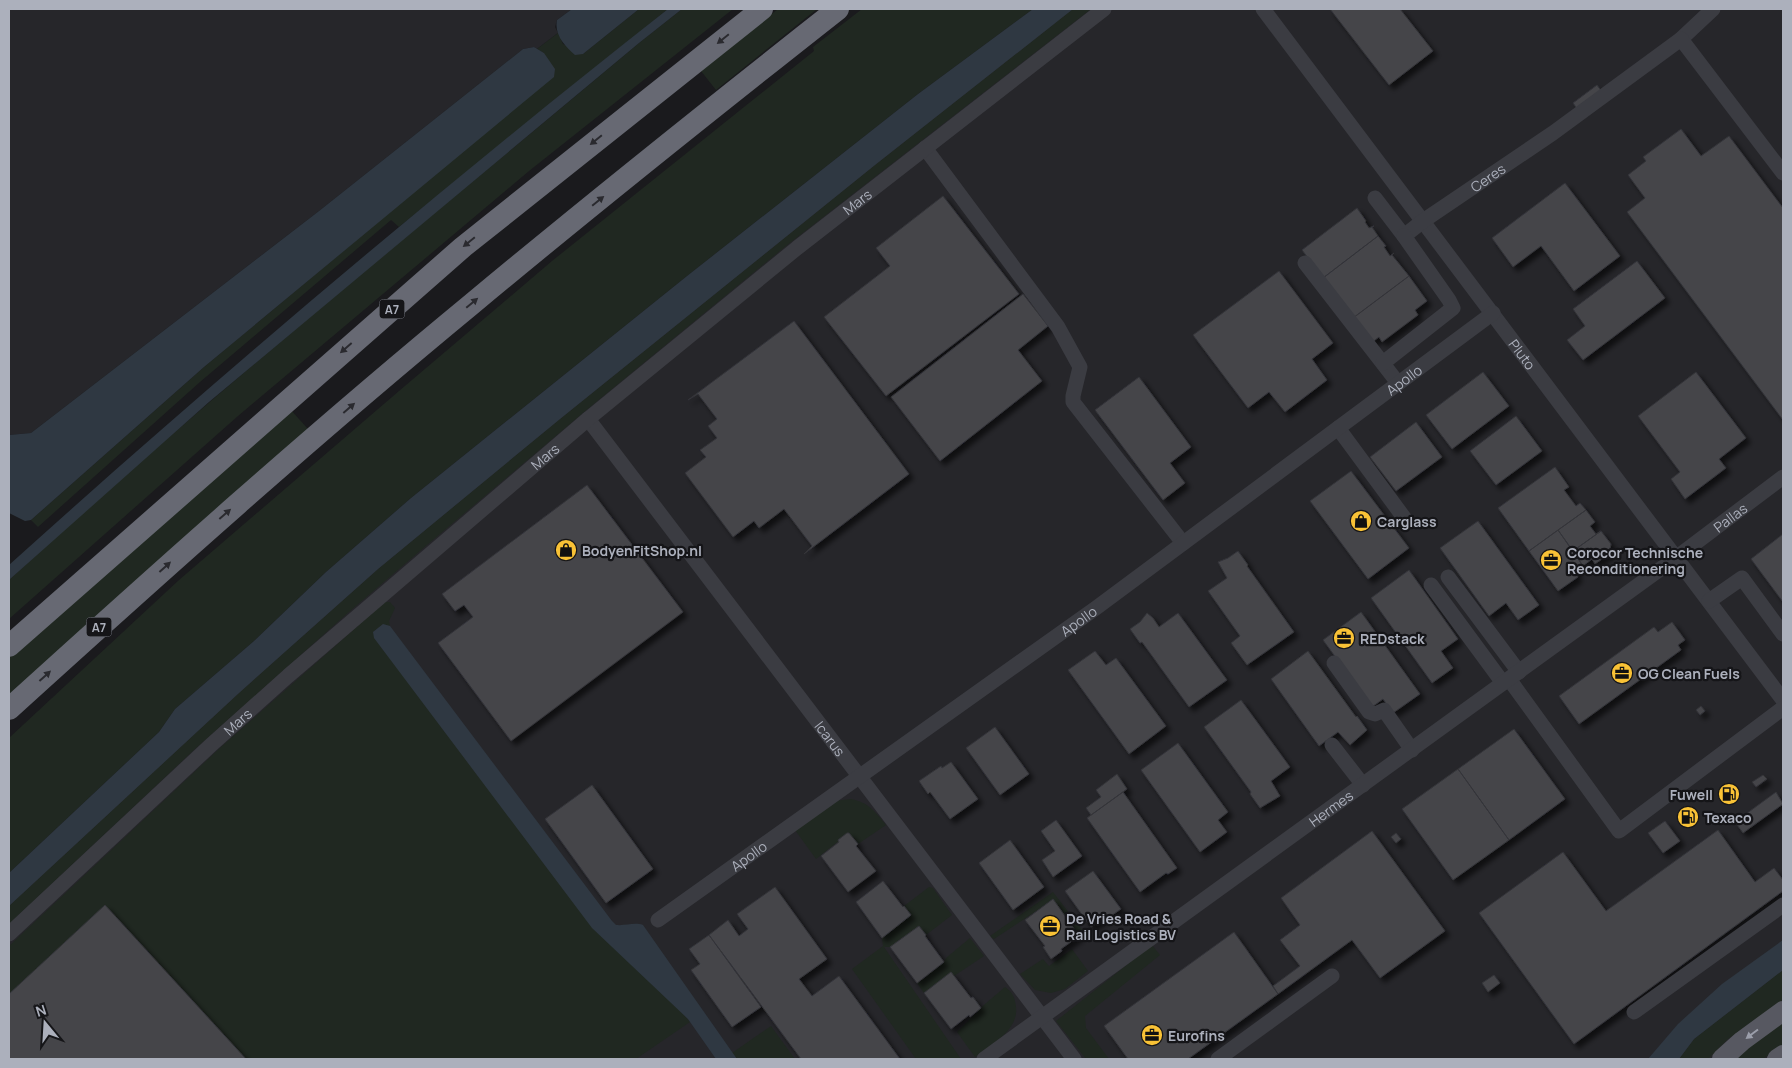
<svg xmlns="http://www.w3.org/2000/svg" width="1792" height="1068" font-family="Manrope,sans-serif">
	<defs>
		<filter id="shadow"><feDropShadow dx="4.5" dy="4.5" stdDeviation="2.5" flood-color="#0009"/></filter>
	</defs>
	<rect width="100%" height="100%" fill="#1a1a1d"/>
	<path fill="#26262a" d="M9,9H572L557,20L555,27L558,33L537,49L534,47L523,49L319,211L31,433L9,435Z
		M1053,9H1783V1059H9V897L419,523Z"/>
	<path fill="#202821" d="M639,9H668L399,227L391,220L200,382L38,527L31,520L204,367L353,243L544,53L537,49L558,33L563,44L583,54Z
		M682,9H733L529,171L238,416L9,619V580C212,393 428,220 639,43Z
		M778,9H817L716,90L701,71Z
		M862,9H1033L918,94L687,276L411,498L326,572L254,641L175,709L159,732L9,873V738L179,580L399,391L552,261L814,51L813,47Z
		M1073,9H1091L786,246L584,412L427,545L349,612L195,749L9,924V906L239,693L378,569L560,419L875,165Z
		M290,409L308,429L9,696V657Z
		M385,602H390L395,608L389,621L390,626L383,624L373,632L690,1022L636,1059H9V946L222,746Z
		M851,799C869,803 874,810 886,825L858,844L849,833L816,859L795,830L834,801Z
		M929,887L933,888L952,915L926,935L919,926L890,947H884L961,1059H916L852,969L883,946L882,938L911,915L904,906Z
		M1053,892L1083,931L1079,936L1053,900L994,939L990,936Z
		M970,938L984,956L954,976L951,973L924,993L917,983L944,962L946,958Z
		M1152,945L1160,955L1085,1016L1086,1028L1109,1059H1086L1056,1021Z
		M1072,949L1088,971L1065,989L1051,993L1035,990L1020,974L1043,959L1049,966Z
		M1783,970V1000L1728,1039L1708,1059H1679L1694,1039Z
		M1005,987C1013,992 1015,998 1016,1007C1019,1030 991,1045 975,1057L957,1032L985,1004Z
		M1783,1021V1045L1763,1059H1734Z
		M771,1026L795,1059H737L732,1053Z"/>
	<path fill="#2f3842" d="M572,9H639L583,54L575,55C565,46 554,35 557,20Z
		M668,9H682L639,43L209,402L9,580V565C222,373 442,187 668,9Z
		M1033,9H1073L875,165L560,419L378,569L239,693L9,906V873L159,732L175,709L254,641L326,572L411,498L687,276L918,94Z
		M534,47L544,53L555,69L554,77L204,367L31,520L25,521L9,513V435L31,433L319,211L523,49Z
		M383,624L390,626L612,921L616,925C626,926 634,922 643,925L737,1059H716L688,1019L592,928L374,638L373,632Z
		M1783,940V970L1694,1039L1679,1059H1648L1678,1024L1722,984Z"/>
	<path fill="#44454a" stroke="#343439" filter="url(#shadow)" d="M1330,9H1400L1433,51L1389,85Z
		M1597,85L1602,92L1578,110L1573,103Z
		M1681,129L1701,156L1729,136L1783,208V420L1627,212L1645,198L1628,175L1646,161L1643,157Z
		M1565,183L1620,256L1574,291L1541,246L1513,267L1492,238Z
		M943,196L1019,294L886,396L824,317L890,266L876,248Z
		M1357,208L1366,221L1365,222L1369,228L1374,226L1372,227L1378,236L1323,278L1302,250Z
		M1378,236L1386,246L1384,247L1390,256L1394,253L1392,255L1409,276L1353,318L1323,278Z
		M1637,261L1665,298L1583,360L1567,340L1585,326L1573,309Z
		M1279,271L1333,343L1312,359L1327,380L1285,412L1269,392L1248,408L1193,335Z
		M1409,276L1427,301L1415,310L1418,315L1382,342L1379,337L1371,343L1353,318Z
		M1023,294L1048,326L1018,350L1042,381L940,461L891,397Z
		M794,321L909,474L804,554L812,546L784,509L759,528L754,521L733,537L685,473L706,457L700,450L717,438L708,426L717,419L698,394L688,400Z
		M1483,372L1509,406L1452,449L1426,415Z
		M1696,372L1746,438L1719,459L1726,468L1685,499L1671,479L1680,472L1638,416Z
		M1139,377L1191,447L1170,463L1185,483L1163,500L1095,410Z
		M1516,416L1542,451L1496,485L1470,451Z
		M1416,422L1442,457L1396,491L1370,457Z
		M1555,467L1569,487L1564,490L1576,506L1580,503L1586,510L1529,551L1498,508Z
		M1351,471L1409,548L1368,579L1310,501Z
		M587,485L683,612L511,741L438,643L473,617L464,605L455,611L442,594Z
		M1586,510L1595,522L1590,526L1596,534L1601,531L1573,551L1558,530Z
		M1478,521L1539,605L1518,620L1506,603L1489,616L1440,548Z
		M1558,530L1583,566L1574,572L1578,577L1558,591L1529,551Z
		M1601,531L1611,544L1609,554L1595,564L1592,559L1583,566L1573,551Z
		M1783,534V602L1751,559Z
		M1238,551L1248,565L1247,566L1294,632L1247,665L1231,643L1240,636L1208,591L1227,578L1218,562L1228,558Z
		M1409,570L1458,639L1441,651L1453,668L1432,683L1371,598Z
		M1361,612L1420,694L1393,713L1383,699L1372,707L1323,640Z
		M1147,613L1153,618L1159,627L1178,613L1227,680L1189,707L1142,642L1140,643L1130,629L1140,622Z
		M1672,622L1685,640L1678,645L1681,650L1579,724L1559,696L1654,627L1658,632Z
		M1095,651L1106,665L1116,658L1166,726L1129,754L1068,670Z
		M1308,651L1356,717L1357,716L1367,730L1350,745L1338,732L1319,746L1271,679Z
		M1241,700L1290,767L1271,781L1280,796L1260,808L1250,794L1251,792L1204,727Z
		M1701,706L1705,711L1700,715L1696,710Z
		M995,727L1029,774L1000,795L966,748Z
		M1514,729L1565,799L1509,840L1458,769Z
		M1178,743L1228,812L1218,820L1227,832L1200,852L1141,770Z
		M951,762L978,799L950,819L930,792L928,794L919,781L941,766L942,768Z
		M1458,769L1509,840L1453,880L1402,809Z
		M1117,774L1127,789L1091,815L1086,808L1101,797L1096,790Z
		M1763,775L1767,779L1756,787L1752,782Z
		M592,785L653,869L606,903L545,819Z
		M1123,792L1177,868L1168,874L1166,873L1140,892L1087,818Z
		M1776,792L1783,804L1743,833L1735,822Z
		M1056,820L1082,856L1053,877L1042,860L1055,851L1041,831Z
		M1665,821L1680,841L1663,853L1648,833Z
		M1718,830L1755,882L1774,868L1783,880V891L1574,1044L1479,913L1563,852L1606,911Z
		M1372,831L1445,931L1380,978L1352,940L1278,994L1273,986L1300,966L1280,940L1300,925L1281,898Z
		M847,833H849L858,844L856,846L876,871L848,892L821,856L839,842L838,840Z
		M1396,833L1401,839L1396,843L1391,837Z
		M1010,840L1044,887L1013,910L979,863Z
		M1093,871L1121,909L1108,918L1107,916L1091,927L1065,891Z
		M883,881L903,907L904,906L911,915L882,938L856,902Z
		M775,887L827,959L799,979L812,996L839,976L900,1059H801L709,935L728,920L739,936L748,929L737,914Z
		M1053,899L1079,936L1061,949L1062,951L1051,959L1043,947L1045,946L1025,920Z
		M105,905L246,1059H9V994Z
		M919,926L926,935L925,936L944,962L917,983L890,947Z
		M1234,932L1278,994L1188,1059H1128L1104,1026Z
		M709,935L761,1007L732,1027L691,970L700,964L689,949Z
		M951,972L971,998L973,997L981,1008L970,1017L969,1015L951,1029L924,993Z
		M1494,975L1500,983L1488,992L1482,983Z"/>
	<g fill="none" stroke-linecap="round" stroke-linejoin="round">
		<g stroke="#3b3c42" stroke-width="15">
			<path id="s1" d="M1263,9L1783,700"/>
			<path d="M1681,39L1713,9"/>
			<path d="M925,148L1058,327L1080,367L1073,396V402L1183,543"/>
			<path id="s2" d="M1375,198L1404,236L1423,221L1553,133L1681,39L1783,173"/>
			<path d="M1305,263L1398,383"/>
			<path d="M1383,363L1453,308L1449,300L1404,236"/>
			<path id="s3" d="M588,419L1074,1059"/>
			<path d="M1338,428L1405,519"/>
			<path d="M1448,577L1519,672"/>
			<path d="M1431,585L1503,683"/>
			<path d="M1709,601L1742,578L1783,634"/>
			<path d="M1334,663L1369,712L1375,714L1384,710L1412,750"/>
			<path d="M1509,679L1619,831L1783,708"/>
			<path d="M1332,745L1363,785"/>
			<path id="s4" d="M658,920L1096,608L1493,313"/>
			<path id="s5" d="M9,934L211,745L288,676L588,419L797,248L1104,9"/>
			<path d="M1634,1012L1783,905"/>
			<path id="s6" d="M984,1059L1677,557L1783,477"/>
			<path d="M1218,1059L1332,976"/>
		</g>
		<path stroke="#575861" stroke-width="20" d="M1722,1059L1742,1041L1783,1011
			M1777,1059L1783,1055"/>
		<path stroke="#676973" stroke-width="22" d="M9,646L463,247L762,9
			M9,709C161,571 314,434 473,303C593,203 716,105 838,9"/>
	</g>
	<defs><path id="oneway-solid" d="M-6-.8H1V-3.2L6.5 0L1 3.2V.8H-6Z" transform="scale(1.25)"/></defs>
	<g fill="#2a2a2f">
		<use href="#oneway-solid" transform="translate(723 39) rotate(141)"/>
		<use href="#oneway-solid" transform="translate(596 140) rotate(141)"/>
		<use href="#oneway-solid" transform="translate(598 201) rotate(-39)"/>
		<use href="#oneway-solid" transform="translate(469 242) rotate(141)"/>
		<use href="#oneway-solid" transform="translate(472 303) rotate(-40)"/>
		<use href="#oneway-solid" transform="translate(346 348) rotate(139)"/>
		<use href="#oneway-solid" transform="translate(349 408) rotate(-41)"/>
		<use href="#oneway-solid" transform="translate(225 514) rotate(-41)"/>
		<use href="#oneway-solid" transform="translate(165 567) rotate(-42)"/>
		<use href="#oneway-solid" transform="translate(45 676) rotate(-42)"/>
	</g>
	<use fill="#9b9eaa" href="#oneway-solid" transform="translate(1752 1034) rotate(143)"/>
	<defs>
		<g id="shop-disc" transform="scale(1.125)"><circle r="9.5" fill="#f9c236" stroke="#151518"/><path d="M-5-2.5h2.3a2.7 3.5 0 0 1 5.4 0H5L5.5 6h-11ZM-1.5-2.5h3a1.5 2.3 0 0 0-3 0Z" fill="#111"/></g>
		<g id="office-disc" transform="scale(1.125)"><circle r="9.5" fill="#f9c236" stroke="#151518"/><path d="M-6-3h4V-5.5h4V-3h4V5H-6ZM-1-4.5V-3h2v-1.5ZM-6 0V1H6V0Z" fill="#111"/></g>
		<g id="fuel-disc" transform="scale(1.125)"><circle r="9.5" fill="#f9c236" stroke="#151518"/><path d="M-5.5-6h7V0h2V4h1.3V-2.5L3-4.5l.8-.8L6-3V5H2.5V1h-1V6h-7ZM-4.2-4.7v3.2H.2V-4.7Z" fill="#111"/></g>
	</defs>
	<g fill-rule="evenodd">
		<use href="#shop-disc" x="1361" y="521"/>
		<use href="#shop-disc" x="566" y="550"/>
		<use href="#office-disc" x="1551" y="560"/>
		<use href="#office-disc" x="1344" y="638"/>
		<use href="#office-disc" x="1622" y="673"/>
		<use href="#fuel-disc" x="1729" y="794"/>
		<use href="#fuel-disc" x="1688" y="817"/>
		<use href="#office-disc" x="1050" y="926"/>
		<use href="#office-disc" x="1152" y="1035"/>
	</g>
	<g text-anchor="middle" dominant-baseline="central" stroke-width="4.5" stroke-linejoin="round" paint-order="stroke">
		<g fill="#151518" stroke="#7f828b" stroke-width="1">
			<rect x="379.5" y="299.5" width="25" height="19" rx="4"/>
			<rect x="86.5" y="617.5" width="25" height="19" rx="4"/>
		</g>
		<g font-size="12" font-weight="bold" fill="#acb0bc">
			<text x="392" y="309">A7</text>
			<text x="99" y="627">A7</text>
		</g>
		<g font-size="14" fill="#acb0bc" stroke="#151518">
			<text stroke="none"><textPath href="#s2" startOffset="150">Ceres</textPath></text>
			<text stroke="none"><textPath href="#s5" startOffset="1121">Mars</textPath></text>
			<text stroke="none"><textPath href="#s1" startOffset="432">Pluto</textPath></text>
			<text stroke="none"><textPath href="#s4" startOffset="921">Apollo</textPath></text>
			<text stroke="none"><textPath href="#s5" startOffset="718">Mars</textPath></text>
			<text stroke="none"><textPath href="#s6" startOffset="922">Pallas</textPath></text>
			<text stroke="none"><textPath href="#s4" startOffset="516">Apollo</textPath></text>
			<text stroke="none"><textPath href="#s5" startOffset="312">Mars</textPath></text>
			<text stroke="none"><textPath href="#s3" startOffset="401">Icarus</textPath></text>
			<text stroke="none"><textPath href="#s6" startOffset="428">Hermes</textPath></text>
			<text stroke="none"><textPath href="#s4" startOffset="111">Apollo</textPath></text>
		</g>
		<g font-size="14" font-weight="bold" fill="#acb0bc" stroke="#151518" text-anchor="start">
			<text x="1377" y="521">Carglass</text>
			<text x="582" y="550">BodyenFitShop.nl</text>
			<text x="1567" y="552">Corocor Technische<tspan x="1567" dy="16">Reconditionering</tspan></text>
			<text x="1360" y="638">REDstack</text>
			<text x="1638" y="673">OG Clean Fuels</text>
			<text x="1713" y="794" text-anchor="end">Fuwell</text>
			<text x="1704" y="817">Texaco</text>
			<text x="1066" y="918">De Vries Road &amp;<tspan x="1066" dy="16">Rail Logistics BV</tspan></text>
			<text x="1168" y="1035">Eurofins</text>
		</g>
	</g>
	<rect width="1792" height="1068" fill="none" stroke="#acb0bc" stroke-width="20"/>
	<g transform="translate(45 1023) rotate(342)" stroke="#151518" stroke-width="4" paint-order="stroke">
	<path d="M0-4L9 19L0 12L-9 19Z" fill="#acb0bc"/>
	<text y="-8" font-size="14" font-weight="bold" text-anchor="middle" fill="#acb0bc">N</text>
	</g>
</svg>
